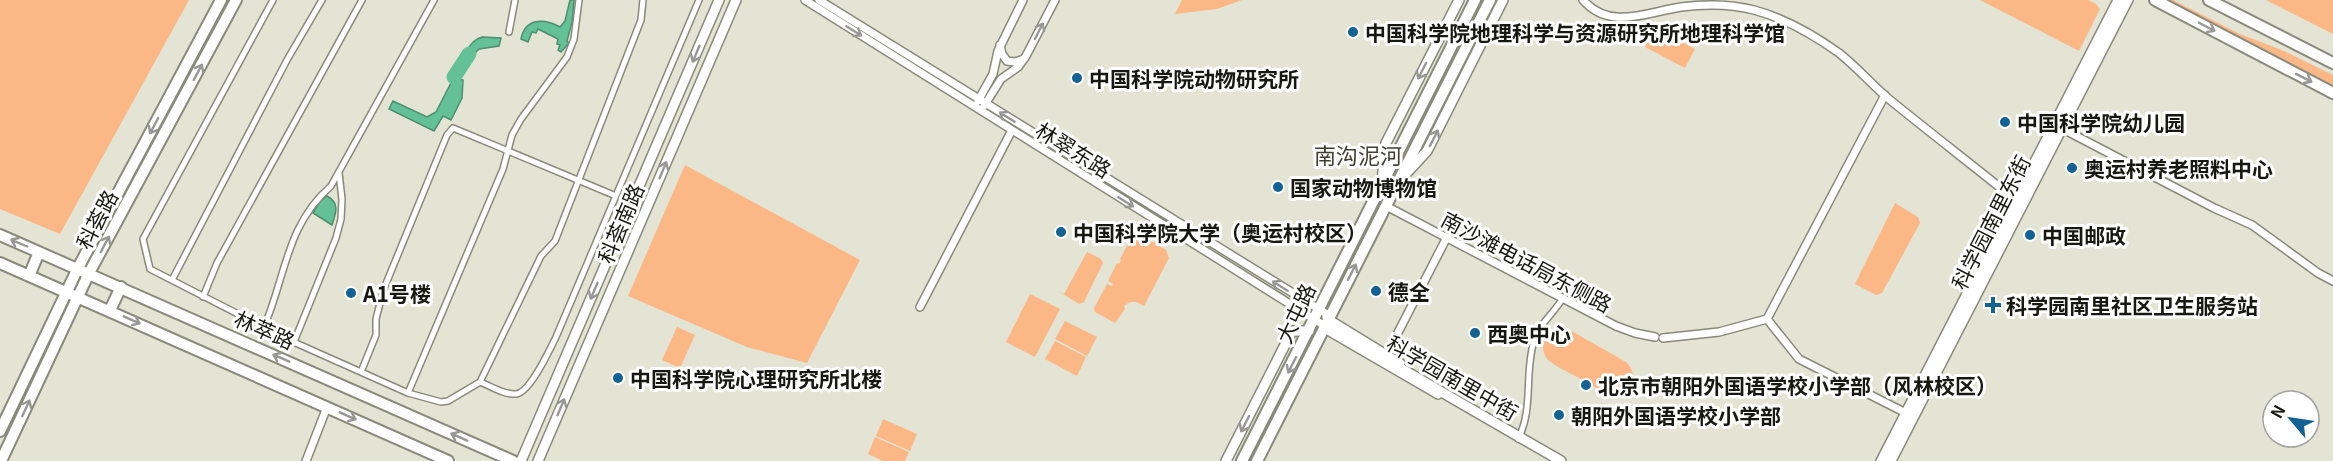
<svg xmlns="http://www.w3.org/2000/svg" width="2333" height="461" font-family="Georgia,'Noto Sans SC',serif">
	<rect width="100%" height="100%" fill="#e3e4d3"/>
	<path fill="#fcb786" d="M0,0H189L60,234L0,209Z
		M1182,0H1242L1217,9L1175,14Z
		M1980,0H2088L2096,4L2100,9L2079,51Z
		M2160,0H2173L2240,34L2284,51L2333,75V88Z
		M2266,0H2333V34Z
		M1654,28L1695,49L1685,68L1645,47Z
		M685,165L860,260L807,363L747,347L628,296Z
		M1895,203L1918,217L1920,223L1882,293L1876,295L1855,284Z
		M1135,231L1166,250L1169,258L1144,306C1135,301 1132,300 1124,306L1125,309L1115,323L1095,312L1094,308L1107,284L1112,286L1113,284L1108,281L1117,263L1119,264L1121,260L1120,259Z
		M1087,252L1101,259L1103,263L1084,302L1079,304L1058,291L1064,294Z
		M1030,294L1060,309L1035,357L1006,342Z
		M1065,321L1097,337L1087,356L1055,339Z
		M677,327L695,335L680,368L662,360Z
		M1558,328L1568,329L1626,362L1631,368L1634,378C1629,411 1597,388 1581,379C1570,373 1558,368 1548,360C1538,347 1543,333 1558,328Z
		M1055,341L1086,357L1077,376L1045,359Z
		M883,419L917,434L910,451L876,436Z
		M875,437L909,452L905,461H883L868,454Z"/>
	<path fill="#63c097" stroke="#4c8e6f" stroke-width="1.5" d="M570,0H574L572,22L567,41L569,43L561,52L558,50L560,45L557,44L558,39L538,29L536,33L532,32L528,42L521,39C525,18 544,18 560,27L565,21Z
		M482,37L501,38L499,46L479,49L472,56L467,51C470,44 475,39 482,37Z
		M454,77L463,80L462,98L451,120L443,116L434,131L389,109L393,101L427,117L436,112Z
		M327,196C340,203 336,213 332,225L313,213L320,201Z"/>
	<g fill="none" stroke-linecap="round" stroke-linejoin="round">
		<path stroke="#63c097" stroke-width="15" d="M454,77L469,54"/>
		<g stroke="#898a7b" stroke-width="8">
			<path id="pedestrian" d="M273,0L143,239L150,269L289,340L408,393L441,402L448,401L480,382C491,386 504,395 516,394C530,393 550,349 556,337L699,0
				M509,32L515,0
				M172,280L287,60L322,0
				M203,297L217,263L362,0
				M264,327C286,276 286,225 331,186L434,0
				M294,342L336,238L341,219L342,199L339,173
				M361,372L376,335V319L383,291L447,135L453,128L616,196
				M480,382L541,256L555,241L641,20L643,0
				M408,393L503,169L512,135L521,119L567,57L574,39L579,0
				M1518,439C1534,409 1524,373 1534,341C1539,324 1554,313 1563,298"/>
		</g>
		<g stroke="#898a7b" stroke-width="10">
			<path id="minor" d="M805,0L1325,326
				M819,0L1330,316
				M1583,0C1610,31 1647,12 1681,7C1705,4 1731,4 1754,10C1784,18 1814,35 1839,53C1857,67 1872,85 1890,100C1932,134 1976,168 2018,202
				M1000,45L1002,54L1007,61L1015,62L1024,59
				M978,101L993,74L998,51L1023,0
				M984,106L1001,79L1018,67L1026,56L1055,0
				M2061,128L2214,208L2252,225L2318,273L2333,281
				M1386,206L1616,326L1635,333L1655,337
				M920,307L1012,130
				M1326,317L1401,363
				M1767,319L1885,95
				M1326,330L1438,395
				M1663,338L1719,332L1767,319L1799,359L1908,414
				M1386,356L1447,237
				M306,461L327,407
				M1880,461L2117,0
				M1892,461L2129,0"/>
		</g>
		<g stroke="#898a7b" stroke-width="12">
			<path id="tertiary" d="M1403,177L1427,151L1503,0
				M1382,181L1386,143L1459,0
				M1326,325L1561,461
				M521,461L719,0
				M538,461L736,0
				M1226,461L1292,331H1309
				M1887,461L2117,11L2124,0"/>
		</g>
		<g stroke="#898a7b" stroke-width="14">
			<path id="secondary" d="M2155,0L2333,93
				M2209,0L2333,63
				M1242,461L1475,0
				M1257,461L1490,0"/>
		</g>
		<g stroke="#898a7b" stroke-width="14">
			<path id="primary" d="M0,235L513,461
				M0,263L448,461
				M29,276L39,252
				M110,310L121,287
				M0,431L78,268L221,0
				M1,461L89,273L236,0"/>
		</g>
		<use href="#pedestrian" stroke="#fff" stroke-width="5"/>
		<use href="#minor" stroke="#fff" stroke-width="7"/>
		<use href="#tertiary" stroke="#fff" stroke-width="9"/>
		<use href="#secondary" stroke="#fff" stroke-width="10"/>
		<use href="#primary" stroke="#fff" stroke-width="10"/>
	</g>
	<defs><path id="oneway-shaft" d="M-6 0H5M1.5-3L5.5 0L1.5 3" fill="none" stroke-width="1.6" stroke-linecap="round" stroke-linejoin="round" transform="scale(1.5)"/></defs>
	<g stroke="#979795">
		<use href="#oneway-shaft" transform="translate(2207 27) rotate(28)"/>
		<use href="#oneway-shaft" transform="translate(854 31) rotate(32)"/>
		<use href="#oneway-shaft" transform="translate(1039 31) rotate(-63)"/>
		<use href="#oneway-shaft" transform="translate(696 54) rotate(113)"/>
		<use href="#oneway-shaft" transform="translate(1422 71) rotate(117)"/>
		<use href="#oneway-shaft" transform="translate(198 72) rotate(-62)"/>
		<use href="#oneway-shaft" transform="translate(2304 78) rotate(27)"/>
		<use href="#oneway-shaft" transform="translate(1007 117) rotate(-148)"/>
		<use href="#oneway-shaft" transform="translate(154 126) rotate(118)"/>
		<use href="#oneway-shaft" transform="translate(1434 138) rotate(-63)"/>
		<use href="#oneway-shaft" transform="translate(663 170) rotate(-67)"/>
		<use href="#oneway-shaft" transform="translate(1126 202) rotate(32)"/>
		<use href="#oneway-shaft" transform="translate(19 243) rotate(-157)"/>
		<use href="#oneway-shaft" transform="translate(105 244) rotate(-62)"/>
		<use href="#oneway-shaft" transform="translate(1352 272) rotate(-63)"/>
		<use href="#oneway-shaft" transform="translate(1280 286) rotate(-148)"/>
		<use href="#oneway-shaft" transform="translate(594 291) rotate(113)"/>
		<use href="#oneway-shaft" transform="translate(132 320) rotate(24)"/>
		<use href="#oneway-shaft" transform="translate(281 358) rotate(-156)"/>
		<use href="#oneway-shaft" transform="translate(1292 365) rotate(117)"/>
		<use href="#oneway-shaft" transform="translate(561 407) rotate(-67)"/>
		<use href="#oneway-shaft" transform="translate(26 408) rotate(-65)"/>
		<use href="#oneway-shaft" transform="translate(348 416) rotate(24)"/>
		<use href="#oneway-shaft" transform="translate(1245 424) rotate(117)"/>
		<use href="#oneway-shaft" transform="translate(459 437) rotate(-156)"/>
	</g>
	<g fill="#136294" stroke="#fff" stroke-width="2">
		<circle cx="1353" cy="32" r="6"/>
		<circle cx="1077" cy="78" r="6"/>
		<circle cx="2005" cy="122" r="6"/>
		<circle cx="2072" cy="168" r="6"/>
		<circle cx="1278" cy="187" r="6"/>
		<circle cx="1061" cy="232" r="6"/>
		<circle cx="2030" cy="235" r="6"/>
		<circle cx="1376" cy="291" r="6"/>
		<circle cx="351" cy="293" r="6"/>
		<path d="M1990 296h6v6h6v6h-6v6h-6v-6h-6v-6h6z"/>
		<circle cx="1475" cy="333" r="6"/>
		<circle cx="618" cy="378" r="6"/>
		<circle cx="1586" cy="385" r="6"/>
		<circle cx="1559" cy="415" r="6"/>
	</g>
	<g text-anchor="middle" dominant-baseline="central" stroke-width="6" stroke-linejoin="round" paint-order="stroke">
		<g font-size="21" font-weight="bold" fill="#181813" stroke="#fff" text-anchor="start">
			<text x="1365" y="32">中国科学院地理科学与资源研究所地理科学馆</text>
			<text x="1089" y="78">中国科学院动物研究所</text>
			<text x="2017" y="122">中国科学院幼儿园</text>
			<text x="2084" y="168">奥运村养老照料中心</text>
			<text x="1290" y="187">国家动物博物馆</text>
			<text x="1073" y="232">中国科学院大学（奥运村校区）</text>
			<text x="2042" y="235">中国邮政</text>
			<text x="1388" y="291">德全</text>
			<text x="363" y="293">A1号楼</text>
			<text x="2006" y="305">科学园南里社区卫生服务站</text>
			<text x="1487" y="333">西奥中心</text>
			<text x="630" y="378">中国科学院心理研究所北楼</text>
			<text x="1598" y="385">北京市朝阳外国语学校小学部（风林校区）</text>
			<text x="1571" y="415">朝阳外国语学校小学部</text>
		</g>
		<g font-size="21" fill="#181813" stroke="#fff">
			<text transform="translate(1074 149) rotate(32)">林翠东路</text>
			<text transform="translate(96 219) rotate(-62)">科荟路</text>
			<text transform="translate(1990 222) rotate(-63)">科学园南里东街</text>
			<text transform="translate(620 223) rotate(-67)">科荟南路</text>
			<text transform="translate(1527 261) rotate(28)">南沙滩电话局东侧路</text>
			<text transform="translate(1295 313) rotate(-65)">大屯路</text>
			<text transform="translate(265 329) rotate(24)">林萃路</text>
			<text transform="translate(1453 377) rotate(30)">科学园南里中街</text>
		</g>
		<g font-size="22" fill="#3f3f32" stroke="#fff">
			<text x="1358" y="154">南沟泥河</text>
		</g>
	</g>
	<g transform="translate(2291 419) rotate(299)"><circle r="28" fill="#ffffff" stroke="#a3a3a1" stroke-width="1.5"/>
	<path d="M0-4.5L10 22L0 15L-10 22Z" fill="#136294"/>
	<text y="-9" font-size="16" font-weight="bold" text-anchor="middle" fill="#181813">N</text>
	</g>
</svg>
